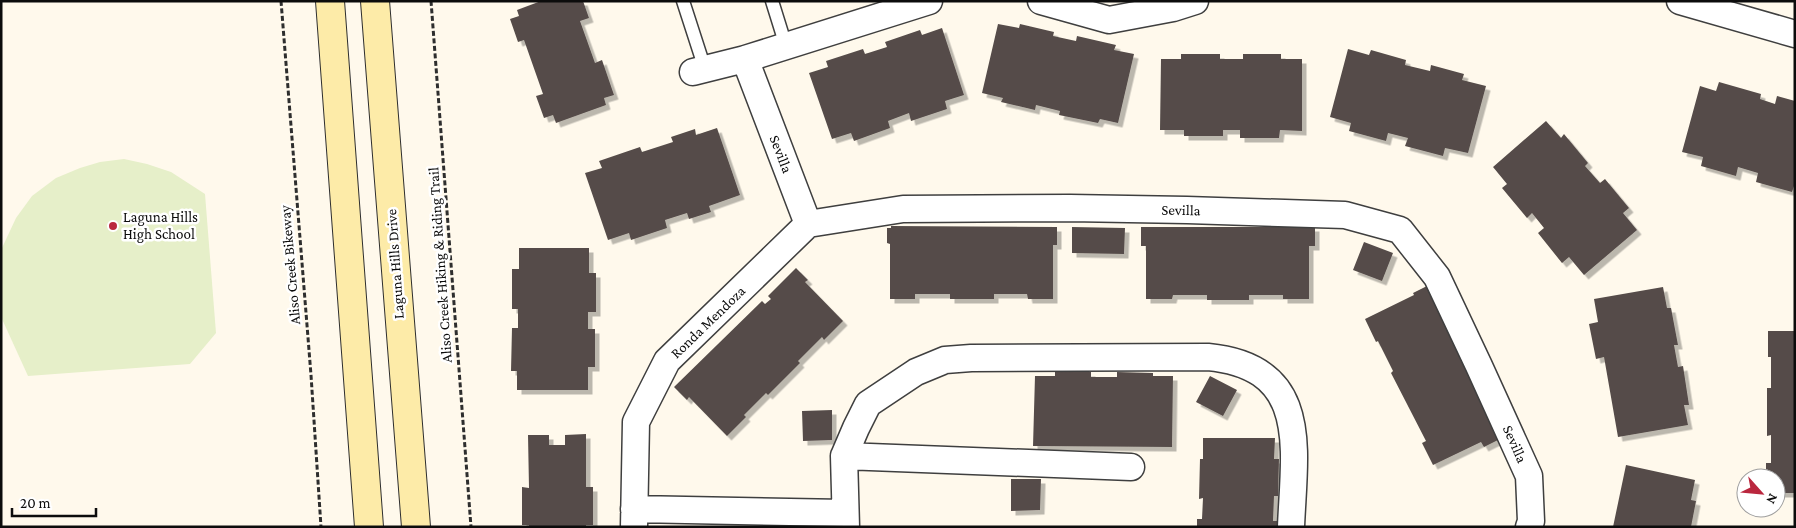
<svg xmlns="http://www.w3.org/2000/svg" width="1796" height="528" font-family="'Crimson Pro',serif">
	<defs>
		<filter id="shadow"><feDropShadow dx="4.5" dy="4.5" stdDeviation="0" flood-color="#0004"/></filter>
	</defs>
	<rect width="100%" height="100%" fill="#fff9ec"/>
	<path fill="#e6efc9" d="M124,159L147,164L171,172L205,194L216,333L190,364L28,376L2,319L1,250L16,218L32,196L56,178L80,168L100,162Z"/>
	<path fill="#554c49" filter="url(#shadow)" d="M541,1H583L589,18L580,21L595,63L602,60L614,95L604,98L606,105L556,123L553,115L544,118L536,96L543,94L524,40L518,42L510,19L519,16L517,10Z
		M998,24L1019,28L1020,24L1054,32L1053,36L1076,41L1077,36L1116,45L1114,50L1134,54L1118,123L1100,119L1098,123L1059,115L1060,111L1036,105L1035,110L1001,102L1003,98L982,93Z
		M942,28L964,95L945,101L947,109L911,121L909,113L888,121L890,128L854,141L851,133L832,139L809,73L828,67L826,61L863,49L865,54L887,47L885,42L920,30L922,35Z
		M1348,49L1369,55L1371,50L1406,60L1405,65L1430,71L1431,65L1464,74L1462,80L1486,86L1468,153L1445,148L1443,156L1405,146L1408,138L1388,133L1386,141L1349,131L1351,123L1330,117Z
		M1181,54H1220V59H1243V54H1281V59H1302V131L1280,130L1279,138H1240V130H1223V136H1184V130H1160L1161,59H1181Z
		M1719,82L1761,94L1760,99L1775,104L1777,96L1795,101V183L1792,192L1756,182L1758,173L1738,167L1736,176L1701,166L1703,157L1682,152L1700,86L1716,91Z
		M1546,121L1561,138L1564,134L1588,163L1585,166L1600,183L1605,179L1629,208L1623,213L1637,230L1584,275L1569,257L1562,263L1538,233L1544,228L1532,213L1527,218L1502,188L1507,184L1493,167Z
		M717,128L740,195L709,206L711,212L689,219L687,213L665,220L667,228L631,240L629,233L608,240L585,173L602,168L599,161L640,147L642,152L673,142L671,137L695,129L696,135Z
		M891,226L1057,227V245H1053V299H1028L1027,294H994V299H950V294H915V299H890V244L887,243V228H891Z
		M1072,227L1125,228L1124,254L1072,253Z
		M1141,227H1315V246H1309V299H1283V295H1249V300H1207V295H1173L1172,299H1146V246H1141Z
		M1364,242L1393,253L1382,281L1353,270Z
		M519,248H589V273H596V312H588V329H595V367H588V390H517V371H511L512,328H518V309H512V269H519Z
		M796,268L808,280L805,282L843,321L824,340L822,337L798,361L800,363L768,395L766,393L744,415L746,417L727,436L689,397L687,400L674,387L762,301L765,304L771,299L768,296Z
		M1427,286L1500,439L1484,447L1481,442L1433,465L1422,443L1426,441L1391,373L1393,371L1378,341L1376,342L1365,319L1414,295L1413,293Z
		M1663,287L1667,308H1671L1678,345H1674L1678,367L1683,366L1689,405H1684L1688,425L1618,437L1604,357L1596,359L1589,324L1598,322L1594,299Z
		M1768,331H1795V493H1776V478H1766V463H1771V435L1767,436V388H1771V357H1768Z
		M1055,372H1091V377H1117V372L1153,373V376H1173L1172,447L1033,446L1035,376H1055Z
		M1210,376L1237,390L1223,416L1196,402Z
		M832,410V440L803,441L802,411Z
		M586,434V487H593V525H586V527H529V525H522V487L529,488L528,435H549V445H565V435Z
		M1203,438H1275L1274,459H1279L1278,496H1274L1273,521H1278V527H1197V519H1202L1203,498L1199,499L1200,459H1203Z
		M1626,465L1695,480L1691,500L1696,501L1691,527H1613Z
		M1011,479H1041L1040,510L1011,511Z"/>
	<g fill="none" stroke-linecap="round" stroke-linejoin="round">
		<g stroke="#3f3f3f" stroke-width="15">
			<path id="lane" d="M683,1L705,69
				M772,1L786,46"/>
		</g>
		<g stroke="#3f3f3f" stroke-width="29">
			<path id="street" d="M1041,1L1109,20L1173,8L1195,1
				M1680,1L1795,34
				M745,59L808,224
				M693,72L745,59L929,1
				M808,224L903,209L1070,208L1187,210L1345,215L1400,230L1437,277L1479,366L1529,476L1531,521L1529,527
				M844,456L1131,467
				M634,509L845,513
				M634,527L636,422L667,361L808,224
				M846,527L844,456L856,428L868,404L916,372L945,360L971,358L1208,357C1312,367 1294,450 1291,527"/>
		</g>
		<g stroke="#2e2e2e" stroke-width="30">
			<path id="secondary" d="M330,1L369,527
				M375,1L416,527"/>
		</g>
		<path stroke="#2e2e2e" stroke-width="3" stroke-dasharray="5 2.5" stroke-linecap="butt" d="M281,1L311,375L321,527
			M431,1L471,527"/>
		<use href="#lane" stroke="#fff" stroke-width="12"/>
		<use href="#street" stroke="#fff" stroke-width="26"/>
		<use href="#secondary" stroke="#fdeba8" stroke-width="28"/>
	</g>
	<circle fill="#ba273e" stroke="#fff" stroke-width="2" cx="113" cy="226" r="5"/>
	<g text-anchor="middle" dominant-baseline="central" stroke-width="5" stroke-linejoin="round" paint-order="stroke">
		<g font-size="15" fill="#0c0c0c" stroke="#fff">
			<text transform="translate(781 154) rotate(69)">Sevilla</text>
			<text transform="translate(1181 210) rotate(1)">Sevilla</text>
			<text transform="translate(395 264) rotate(-94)">Laguna Hills Drive</text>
			<text transform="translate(290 265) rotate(-95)">Aliso Creek Bikeway</text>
			<text transform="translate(440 265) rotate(-94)">Aliso Creek Hiking &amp; Riding Trail</text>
			<text transform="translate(708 322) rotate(-44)">Ronda Mendoza</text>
			<text transform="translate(1515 444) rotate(66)">Sevilla</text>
		</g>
		<g font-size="15" fill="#0c0c0c" stroke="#fff" text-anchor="start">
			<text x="123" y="217">Laguna Hills<tspan x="123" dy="17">High School</tspan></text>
		</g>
	</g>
	<rect width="1796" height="528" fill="none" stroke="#0c0c0c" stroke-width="5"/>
	<g transform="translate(1761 493) rotate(117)"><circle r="24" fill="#ffffff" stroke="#9e9e9e"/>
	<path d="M0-4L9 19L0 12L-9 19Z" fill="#ba273e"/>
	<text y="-8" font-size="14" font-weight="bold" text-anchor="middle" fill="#0c0c0c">N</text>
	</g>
	<path d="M12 508v8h84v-8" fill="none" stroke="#0c0c0c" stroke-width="2.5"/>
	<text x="20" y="508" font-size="15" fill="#0c0c0c" stroke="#ffffff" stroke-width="4" paint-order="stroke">20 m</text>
</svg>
